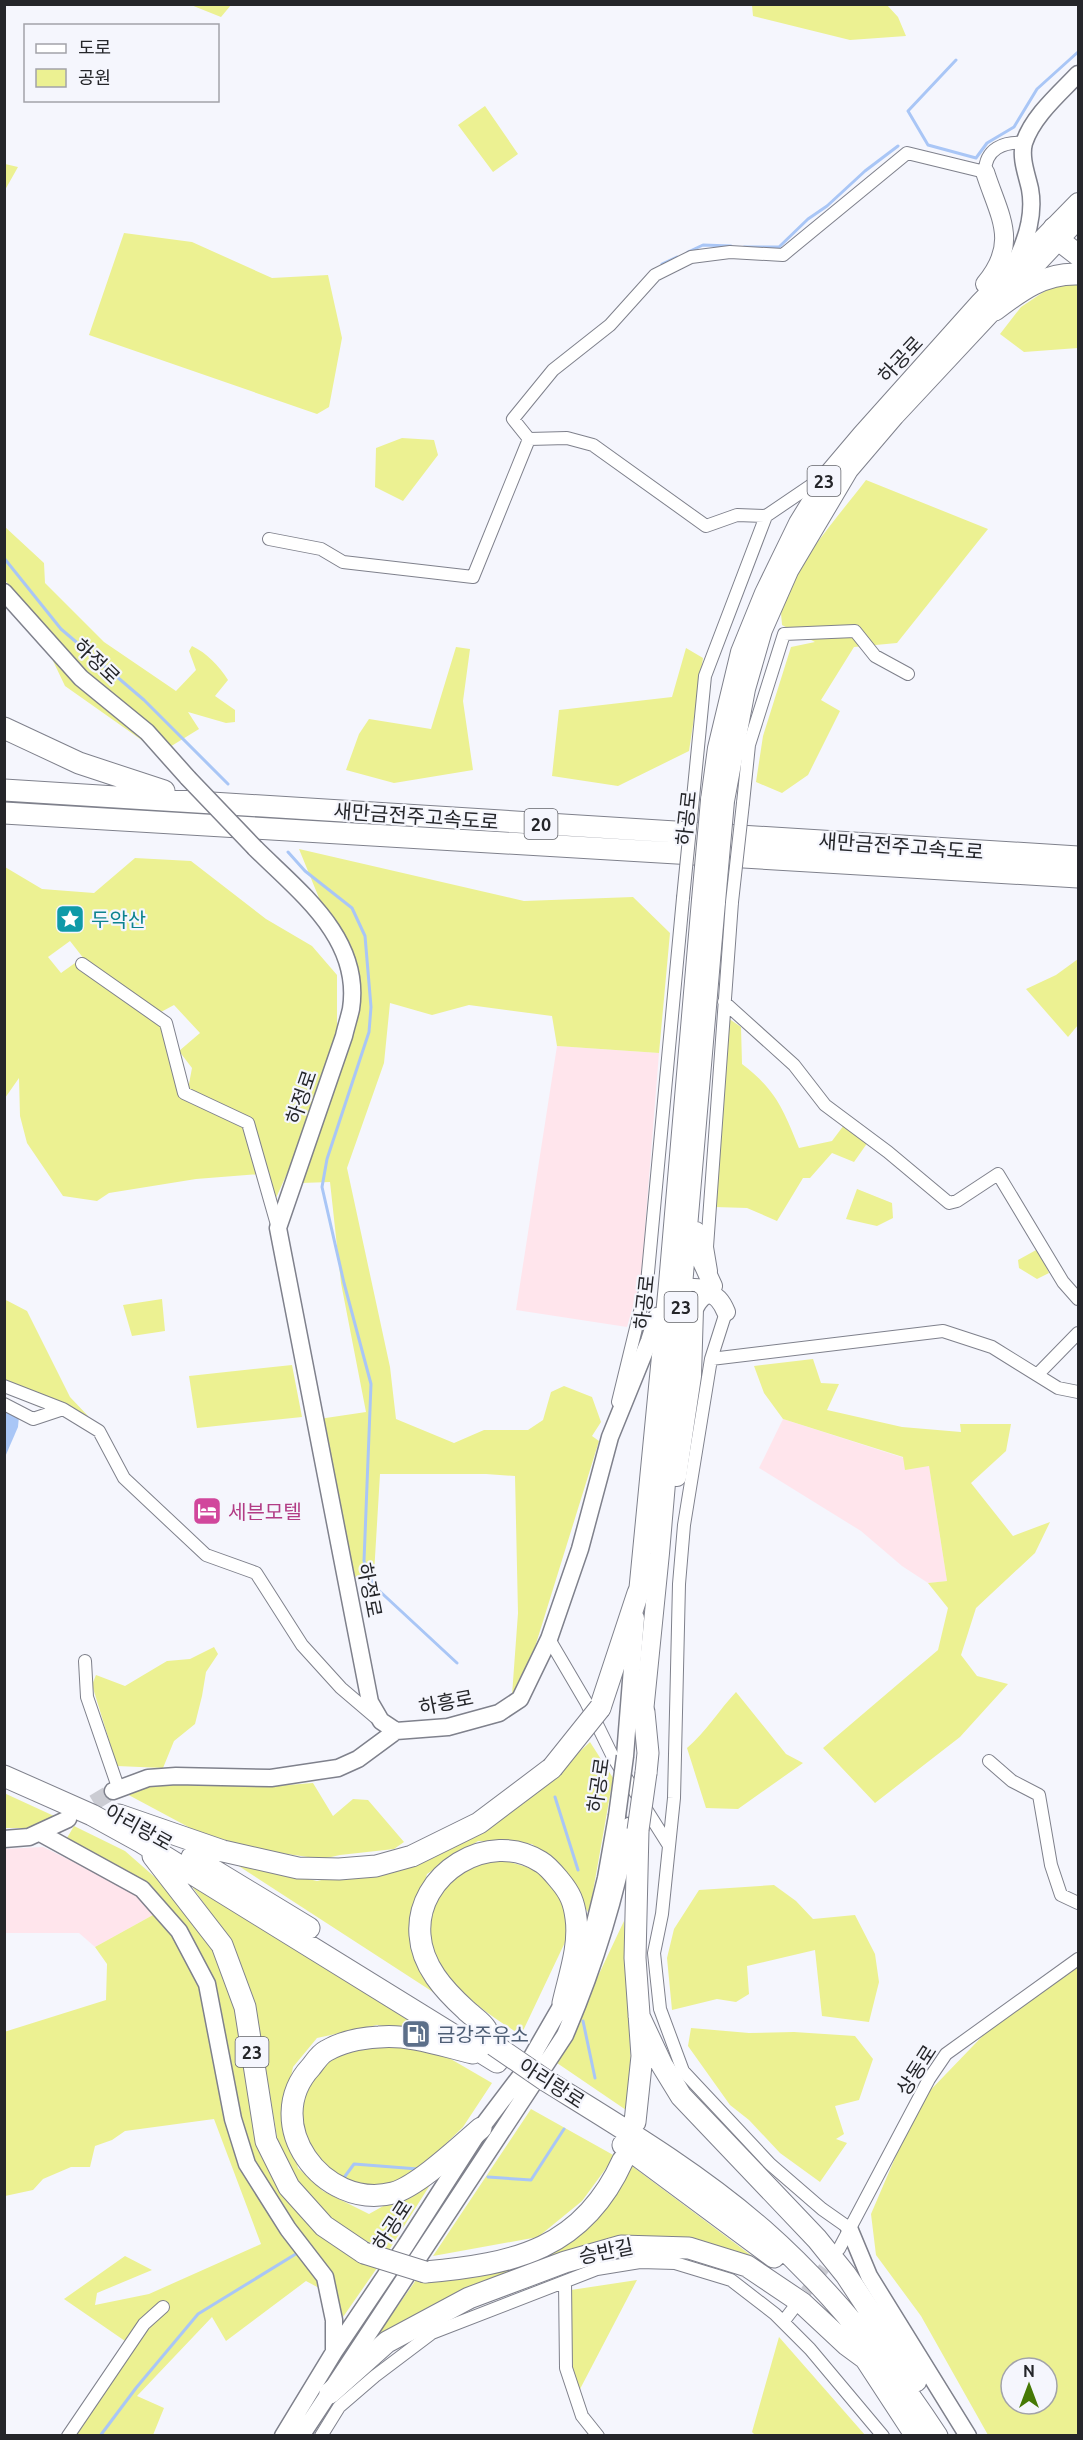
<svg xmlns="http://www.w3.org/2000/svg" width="1083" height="2440" font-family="Ubuntu,'Noto Sans KR',sans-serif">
	<rect width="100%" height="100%" fill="#f5f6fd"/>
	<path fill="#ffe5ec" d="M557,1046L659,1053L641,1278L627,1327L516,1310Z
		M783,1419L929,1466L947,1581L928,1583L902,1566L861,1531L759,1468Z
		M43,1847L131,1890L153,1915L95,1947L79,1933H5L4,1849Z"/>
	<path fill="#ecf192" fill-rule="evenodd" d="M191,5H231L221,17Z
		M752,5H887L898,17L906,36L850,40L753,16Z
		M485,106L518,154L493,172L458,125Z
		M5,164L18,167L5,190L4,164Z
		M124,233L192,242L272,278L328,275L342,338L329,407L317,414L89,335Z
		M1078,282V348L1024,352L1000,334L1021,307L1057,283Z
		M402,438L434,440L438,455L403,501L375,487L376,448Z
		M866,480L988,529L897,643L854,647L821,700L840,711L808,775L782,793L756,782L763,736L791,647L815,642L782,625C782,620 780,612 782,607C790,570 842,512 866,480Z
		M4,526L44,563L45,583L104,642L176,691L196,670L189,651L192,646C207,653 219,666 228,680L215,696L235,710V722L226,723L188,712L199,729L160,753L65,686L35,623L5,580Z
		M456,647L470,649L463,701L473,770L394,783L346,770L359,734L369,719L431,729Z
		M686,648L703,658L689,751L618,786L552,776L559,710L672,697Z
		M299,849L524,901L633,897L670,933L659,1053L557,1046L552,1016L469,1005L432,1015L390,1003L384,1063L347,1168L390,1367L396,1419L454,1443L484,1430H528L543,1420L551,1392L564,1386L592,1397L601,1422L592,1436L599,1441L535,1647L512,1695L518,1613L515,1476L486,1474H380L374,1574L355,1577L319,1419L366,1412L341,1283L330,1182L301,1183L359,1004L350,944L328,920Z
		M135,858L191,861L266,919L312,946L337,975V1033L306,1131L276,1198L249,1120L188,1089L192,1068L179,1051L200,1033L174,1005L161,1012L88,964L70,941L48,957L61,973L75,963L162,1025L179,1095L243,1126L258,1174L196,1179L109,1193L97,1201L63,1196L27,1143L20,1116L19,1078L5,1098V867L42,889L94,893Z
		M1078,959V1025L1068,1037L1026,989L1056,975Z
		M728,1018L741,1027L742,1064C776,1090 783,1109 799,1148L832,1141L844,1125L868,1142L854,1162L832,1153L810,1178H803L777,1221L747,1208L715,1207Z
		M857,1189L892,1203L893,1218L877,1226L846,1219Z
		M1038,1249L1049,1273L1037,1279L1019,1268L1018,1260Z
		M4,1299L27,1311L70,1397L88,1416L39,1407L5,1390Z
		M162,1299L165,1331L132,1336L123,1305Z
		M813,1359L821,1383L839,1384L827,1410L902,1427L961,1432L960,1424H1011L1006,1451L971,1483L1013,1536L1050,1522L1035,1553L976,1608L961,1655L977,1676L1008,1684L960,1737L875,1803L823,1748L938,1650L948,1608L928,1583L947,1581L929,1466L905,1470L903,1457L783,1419L764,1393L754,1366Z
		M292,1365L302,1417L197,1428L189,1376Z
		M214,1647L218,1654L206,1672L202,1696L195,1724L174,1741L163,1768L117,1766L92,1685L96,1675L125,1686L167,1661L190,1659Z
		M736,1692L786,1754L803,1763L738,1809L706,1808L687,1748C706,1732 719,1710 736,1692Z
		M590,1742L613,1778L589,1914L566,1875L532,1844L478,1841L427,1874L409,1933L436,1994L231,1861L317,1881L441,1854L539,1790Z
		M164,1783L263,1787L313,1783L333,1816L353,1799L368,1800L404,1842L394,1849L340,1855L322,1859L253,1849L194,1830L123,1792Z
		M4,1793L54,1816L31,1828H5Z
		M74,1826L125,1851L165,1886L208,1936L229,1981L265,2155L329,2239L377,2268L343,2317L327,2267L299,2231L249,2151L211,1974L186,1929L67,1838Z
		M503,1860L537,1870L565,1902L568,1936L521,2035C475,2007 409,1960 436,1898C442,1886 450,1873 462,1867C473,1862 491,1862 503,1860Z
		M191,1885L438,2035L377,2025L317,2038L293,2067L283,2114L298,2168L323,2191L369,2214L435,2177L389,2250L351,2235L304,2194L279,2149L254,2000L229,1939Z
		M774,1885L796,1901L813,1919L855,1915L875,1954L879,1982L869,2022L822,2016L815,1950L747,1966L749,1994L736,2002L717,1999L672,2010L667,1958L674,1929L699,1890Z
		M153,1915L168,1926L201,1985L225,2118L319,2278V2288L306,2281L226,2341L212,2317L137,2396L164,2408L153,2435H64L125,2341L64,2299L125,2256L152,2270L97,2293L95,2305L149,2294L261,2244L214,2119L125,2131L112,2140L95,2146L90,2167H71L43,2179L33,2190L5,2196L4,2032L106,2000L107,1964L95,1947Z
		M624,1921L631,2067L629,2112L557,2063Z
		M1078,1965V2435H988L921,2316L876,2255L871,2214L919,2102L997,2021ZM1011,2368H1047V2404H1011Z
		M691,2028L749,2033L794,2032L855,2036L873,2059L859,2100L835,2106L844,2134L836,2139L847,2143L820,2182L780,2153L749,2120L730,2105L688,2046Z
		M381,2045L437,2051L492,2083L463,2127L426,2163L396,2182L359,2187L330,2173L304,2143L300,2105L316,2072L336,2055Z
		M531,2109L615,2156L582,2201L538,2237L433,2256Z
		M632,2166L760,2262L653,2237L582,2250L364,2354L416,2280L479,2277L559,2248L602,2210Z
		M637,2280L579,2391L573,2368L570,2326L572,2310L571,2290Z
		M779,2337L865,2435L756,2436L752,2432Z"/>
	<path fill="#a9c6f6" d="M5,1410L19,1416L18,1427L5,1457Z"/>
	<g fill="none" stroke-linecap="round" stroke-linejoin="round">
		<path stroke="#a9c6f6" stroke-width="3" d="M956,60L908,111L928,145L976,158L987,143L1014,127L1037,89L1078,52
			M744,247H779L808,219L827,206L865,171L898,146
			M688,252L703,245L731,246
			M662,264L677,257
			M4,558L61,629L144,700L228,784
			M288,852L305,871L352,908L365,936L371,1007L369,1032L327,1159L322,1187L344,1283L371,1384L364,1561L373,1585L457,1663
			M555,1797L578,1870
			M583,2021L595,2078
			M488,2177L531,2180L564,2129
			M343,2179L354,2164L418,2169
			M100,2436L136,2388L198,2314L299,2252"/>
		<path stroke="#cbccd3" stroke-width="12" stroke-dasharray="12 6" stroke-linecap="butt" d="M795,2306L834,2255"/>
		<path stroke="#cbccd3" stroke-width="16" stroke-dasharray="16 8" stroke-linecap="butt" d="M73,1815L113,1791"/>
		<g stroke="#7f818c" stroke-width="14">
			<path id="street" d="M529,439L567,438L593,445L706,526L737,515L766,516
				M269,539L321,549L343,562L473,577L529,439L513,419L553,370L610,325L655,275L691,257L730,252L783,255L907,153L985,172C985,149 1004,141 1024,143
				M693,798L705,676L766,516L822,478
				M743,803L749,745L784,634L855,631L875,656L908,674
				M82,964L166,1023L184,1093L248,1123L278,1228
				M724,1002L794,1065L825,1105L888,1152L949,1203L957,1201L998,1174L1063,1282L1078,1299
				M711,1271L707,1247L732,902
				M675,1284L713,1286
				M725,1305L726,1312L711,1359L684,1525L679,1584L674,1798L662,1914L654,1953L660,2009L683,2071L770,2164L822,2209L849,2228
				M711,1359L943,1331L992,1347L1058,1388L1078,1392
				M1037,1375L1078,1333
				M4,1386L63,1409L99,1431L124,1478L206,1555L256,1573L302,1645L341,1688L375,1717
				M618,1402L647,1283L683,898
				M4,1404L33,1419L63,1409
				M549,1639L586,1702L613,1757L668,1844
				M85,1661L87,1697L118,1787
				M989,1761L1012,1781L1039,1795L1051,1865L1061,1895L1078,1903
				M839,2249L929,2079L946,2054L1078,1959
				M565,2282L566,2368L582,2416L598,2436
				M783,2322L793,2309
				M68,2436L144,2324L163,2307
				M321,2436L339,2407L375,2376L432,2333L597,2269L640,2262L675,2263L731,2280L775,2314L810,2349L883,2436"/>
		</g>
		<g stroke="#7f818c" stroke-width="19">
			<path id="secondary" d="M1014,265C1026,242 1035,216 1030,189C1027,175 1020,158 1024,143C1033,116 1059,94 1078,74
				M4,592L81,678L147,732L188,778
				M255,848C299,892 362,938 351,1009C349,1018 346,1027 344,1036L278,1228L370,1702L381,1721L396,1731
				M625,1756L636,1618
				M113,1791L148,1778L176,1776L271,1778L338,1768L358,1759L396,1731L448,1727L499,1713L520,1699L549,1639L580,1549L610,1437L649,1341L657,1316H665
				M40,1833L142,1889L179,1931L207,1984L233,2119L247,2164L288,2229L325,2277L334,2320V2352
				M4,1839L29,1837L68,1819
				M849,2228L869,2276L968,2436
				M283,2436L334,2352L406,2245L481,2128L522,2074L563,2003L591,1939L606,1878L617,1816
				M301,2436L565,2035C595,1965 615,1901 629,1826"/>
		</g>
		<g stroke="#7f818c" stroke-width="20">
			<path id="primary" d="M985,172C999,216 1020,242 985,284
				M710,800L717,748L740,652L764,593L798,523L828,474L861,435L980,302L1078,202
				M725,801L746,689L763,630L789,571L849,470L895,416L1078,220
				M696,1231L697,1251L713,1286
				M677,1477L692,1376L694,1309C704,1287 718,1292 726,1312
				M638,1593L668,1284L701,900
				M644,1712L660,1553L716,902"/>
		</g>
		<g stroke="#7f818c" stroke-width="23">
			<path id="highway" d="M1054,228L1060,241L1078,255
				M995,310C1021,290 1044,273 1078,274
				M4,728L79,763L164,791
				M4,790L1078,857
				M4,813L1078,877
				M600,1708L638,1593
				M644,1712L648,1753L646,1773
				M4,1776L92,1815L141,1842L497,2062
				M119,1815L223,1851L298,1868L339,1869L376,1866L412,1856L479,1823L552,1768
				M153,1856L222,1945L245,2007L266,2141L289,2187L324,2226L364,2253
				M192,1857L309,1928
				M639,2016L662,2065L681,2096L817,2239L846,2275L916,2381
				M489,2043C488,2039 488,2032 486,2029C482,2022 472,2016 466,2010C444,1990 422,1966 420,1935C415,1874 489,1828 541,1862C548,1866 555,1875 560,1881C570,1893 574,1902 576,1918C580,1946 569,1976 563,2003
				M473,2053C443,2046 410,2034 379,2037C362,2038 341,2042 326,2051C320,2054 315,2062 311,2067C259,2123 323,2211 393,2193C418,2186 460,2146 481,2128
				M545,2080C619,2126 697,2172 763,2230C831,2290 887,2360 937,2436
				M635,2122L642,2056L635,1958L638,1830
				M623,2145L774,2257
				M425,2272C515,2264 583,2249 623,2160
				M865,2358L916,2436
				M330,2393L387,2342L469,2298L565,2262L621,2246L689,2248L747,2266L802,2303L847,2345L866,2359"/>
		</g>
		<use href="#street" stroke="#fff" stroke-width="12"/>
		<use href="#secondary" stroke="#fff" stroke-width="16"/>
		<use href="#primary" stroke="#fff" stroke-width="18"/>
		<use href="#highway" stroke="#fff" stroke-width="21"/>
		<g stroke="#7f818c" stroke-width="14" stroke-linecap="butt">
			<path id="street-bridge" d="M683,898L693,798
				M732,902L743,803"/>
		</g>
		<g stroke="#7f818c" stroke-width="19" stroke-linecap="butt">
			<path id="secondary-bridge" d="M188,778L255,848
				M617,1816L625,1756"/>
		</g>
		<g stroke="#7f818c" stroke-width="20" stroke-linecap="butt">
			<path id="primary-bridge" d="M701,900L710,800
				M716,902L725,801"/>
		</g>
		<g stroke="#7f818c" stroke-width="23" stroke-linecap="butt">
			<path id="highway-bridge" d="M552,1768L600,1708
				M638,1830L646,1773
				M494,2045L545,2080
				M364,2253L425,2272"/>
		</g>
		<use href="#street-bridge" stroke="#fff" stroke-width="12"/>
		<use href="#secondary-bridge" stroke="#fff" stroke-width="16"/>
		<use href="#primary-bridge" stroke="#fff" stroke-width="18"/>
		<use href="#highway-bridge" stroke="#fff" stroke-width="21"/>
	</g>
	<defs>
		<g id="sight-square" transform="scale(1.5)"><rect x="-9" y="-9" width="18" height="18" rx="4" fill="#0f9aa8" stroke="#f5f6fd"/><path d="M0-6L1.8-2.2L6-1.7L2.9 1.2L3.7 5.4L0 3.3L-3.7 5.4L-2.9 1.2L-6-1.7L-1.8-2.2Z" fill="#fff"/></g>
		<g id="hotel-square" transform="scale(1.5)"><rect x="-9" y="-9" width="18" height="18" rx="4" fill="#d1479c" stroke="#f5f6fd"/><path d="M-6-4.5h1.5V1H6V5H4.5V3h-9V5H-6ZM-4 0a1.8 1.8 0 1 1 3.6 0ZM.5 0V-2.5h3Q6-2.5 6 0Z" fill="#fff"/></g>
		<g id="fuel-square" transform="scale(1.5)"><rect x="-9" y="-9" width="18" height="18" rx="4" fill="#5c6f8a" stroke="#f5f6fd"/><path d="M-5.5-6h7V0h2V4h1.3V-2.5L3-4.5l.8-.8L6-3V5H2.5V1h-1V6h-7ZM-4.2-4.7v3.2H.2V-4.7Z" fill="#fff"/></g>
	</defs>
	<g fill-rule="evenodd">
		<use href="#sight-square" x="70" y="919"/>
		<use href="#hotel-square" x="207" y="1511"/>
		<use href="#fuel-square" x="416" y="2034"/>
	</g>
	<g text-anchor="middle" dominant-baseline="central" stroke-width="4.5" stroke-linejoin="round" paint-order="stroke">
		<g fill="#f5f6fd" stroke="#636469" stroke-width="1.5">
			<rect x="807.5" y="466" width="33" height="30" rx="4.5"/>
			<rect x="524.5" y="809" width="33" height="30" rx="4.5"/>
			<rect x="664.5" y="1292" width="33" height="30" rx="4.5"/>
			<rect x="235.5" y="2037" width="33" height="30" rx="4.5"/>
		</g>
		<g font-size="18" font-weight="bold" fill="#25262a">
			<text x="824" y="481">23</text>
			<text x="541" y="824">20</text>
			<text x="681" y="1307">23</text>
			<text x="252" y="2052">23</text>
		</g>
		<g font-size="20" fill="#25262a" stroke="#f5f6fd">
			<text transform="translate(900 359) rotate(-47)">하공로</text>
			<text transform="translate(97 661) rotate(44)">하정로</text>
			<text transform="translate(416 816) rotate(4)">새만금전주고속도로</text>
			<text transform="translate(686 818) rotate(-84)">하공로</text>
			<text transform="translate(901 846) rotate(4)">새만금전주고속도로</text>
			<text transform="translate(301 1097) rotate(-71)">하정로</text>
			<text transform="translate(644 1302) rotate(-84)">하공로</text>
			<text transform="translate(370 1590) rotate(79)">하정로</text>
			<text transform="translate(446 1702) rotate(-11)">하흥로</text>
			<text transform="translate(598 1785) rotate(-82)">하공로</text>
			<text transform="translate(139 1827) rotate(29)">아리랑로</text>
			<text transform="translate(916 2070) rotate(-57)">상동로</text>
			<text transform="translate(552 2083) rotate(33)">아리랑로</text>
			<text transform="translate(392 2225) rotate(-57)">하공로</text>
			<text transform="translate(606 2251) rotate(-12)">승반길</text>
		</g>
		<g font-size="20" fill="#0d838f" stroke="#f5f6fd" text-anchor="start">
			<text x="91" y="919">두악산</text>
		</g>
		<g font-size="20" fill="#b23c85" stroke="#f5f6fd" text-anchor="start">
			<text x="228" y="1511">세븐모텔</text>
		</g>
		<g font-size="20" fill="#4e5e75" stroke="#f5f6fd" text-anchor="start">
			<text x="437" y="2034">금강주유소</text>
		</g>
	</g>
	<rect width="1083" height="2440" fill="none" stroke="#25262a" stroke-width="12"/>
	<rect x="24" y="24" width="195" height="78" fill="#f5f6fd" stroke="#a2a3a9" stroke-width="1.5"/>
	<rect x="36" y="44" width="30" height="9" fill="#ffffff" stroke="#a2a3a9" stroke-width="1.5"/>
	<text x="78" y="54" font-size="18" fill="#25262a">도로</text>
	<rect x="36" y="69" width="30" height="18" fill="#ecf192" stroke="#a2a3a9" stroke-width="1.5"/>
	<text x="78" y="84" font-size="18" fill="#25262a">공원</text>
	<g transform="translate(1029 2386)"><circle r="28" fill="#f5f6fd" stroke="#a2a3a9" stroke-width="1.5"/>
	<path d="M0-4.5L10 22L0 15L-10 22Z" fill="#467905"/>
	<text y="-9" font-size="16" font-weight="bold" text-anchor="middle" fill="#25262a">N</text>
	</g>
</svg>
